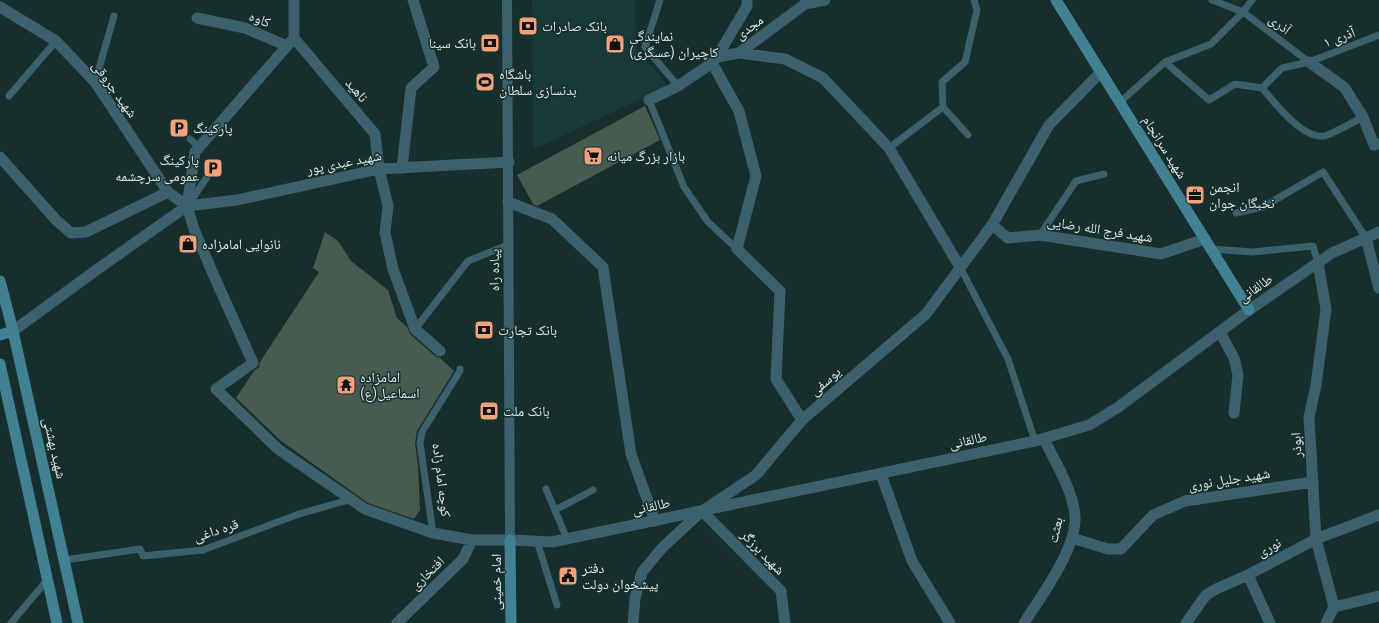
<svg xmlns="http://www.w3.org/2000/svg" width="1379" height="623" font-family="Ubuntu,'Noto Naskh Arabic',sans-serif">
	<rect width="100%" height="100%" fill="#162e2c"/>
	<path fill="#173937" d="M532,0H635L636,48L668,86L533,150Z"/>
	<path fill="#475b50" d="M645,106L660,140L537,206L533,204L517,175Z
		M325,232L338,241L351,261L388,290L397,318L407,327L410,334L435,356L440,358L454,371L417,431L415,443L418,465L420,510L414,519L368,503L281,441L236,398L254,371L259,367L260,362L319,272L313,268Z"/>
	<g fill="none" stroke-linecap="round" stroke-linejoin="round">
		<path stroke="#3c616c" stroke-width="7" d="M660,0L645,47L678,86
			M1212,0L1243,12L1309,62
			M1165,62L1209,100L1235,84L1262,88L1282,68L1309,62L1379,35
			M95,82L114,16
			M1262,88C1274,102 1302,139 1324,136C1330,135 1355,121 1363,117
			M9,96L56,41
			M649,100L684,187L708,222L737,249
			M1120,102L1165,62L1211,44L1243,12L1252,0
			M943,107L968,135
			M190,139L199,147
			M889,148L943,107L942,82L965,62L977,10L974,0
			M189,204L213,168
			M1236,213L1263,207L1323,172L1366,238
			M1040,235L1076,181L1104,174
			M1211,249L1253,252L1313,246L1318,263
			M960,267L1008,359L1035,441
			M415,329L468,261L508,245
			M546,489L567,539
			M555,510L593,490
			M433,533L420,443L422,432L460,371V369
			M537,541L557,605
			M65,560L140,549L143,556L203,550L299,514L352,499
			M11,623L48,579"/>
		<path stroke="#3c616c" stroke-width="10" d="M507,0L510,540"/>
		<path stroke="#3c616c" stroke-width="11" d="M294,0V38L195,152L187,206L194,229L214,276L253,363L216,389L278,449L365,509L433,533L472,540H510
			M0,7L56,41L95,82L168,192L187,206
			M197,18L245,28L287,46
			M294,38L375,134L379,169L388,206L385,233L393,269L415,329L440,351
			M739,53L785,59L823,78L889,148L960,267
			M717,57L747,6V0
			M1309,62L1344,87L1363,117L1374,145L1379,144
			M712,63L739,111L756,176L737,249L780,291L776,379L802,420
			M649,100L678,86L712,63L717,57L739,53L805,4L825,0
			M0,157L56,220L71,233L86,232L168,192
			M402,168L411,88L434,67L413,0
			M508,202L552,219L603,267L631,454L655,521
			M992,225L1008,238L1040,235L1161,254L1205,239
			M1366,238L1379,288
			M1318,263L1326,309L1316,385L1309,417L1316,539L1334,607L1326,623
			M13,331L95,271L187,206L237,200L379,169L509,162
			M1220,332L1234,358L1238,375L1234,413
			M881,474L912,561L950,623
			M702,511L781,591L785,623
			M1072,538L1108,549H1121L1153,515L1185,501L1313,482
			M1248,575L1270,623
			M1334,607L1379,596
			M397,623L463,559L472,540
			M633,623L635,598L642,572L663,547L702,511L756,475L802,420L926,314L992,225L1049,125L1101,72
			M1186,623L1206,595L1216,589L1248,575L1316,539L1379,515"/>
		<path stroke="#3c616c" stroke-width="11" d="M510,540L552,542L1035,441L1089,425L1117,408L1249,310L1332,253L1379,232
			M1024,623C1041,596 1077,549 1075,516C1073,490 1055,462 1044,439"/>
		<path stroke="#418192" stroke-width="11" d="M1056,0L1249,310
			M0,281L13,331L78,623
			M0,335L13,331
			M0,364L57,623
			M510,540L511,623"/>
	</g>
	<defs>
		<g id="bank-square" transform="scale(1)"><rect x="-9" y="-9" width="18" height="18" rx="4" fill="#f1a17b" stroke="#162e2c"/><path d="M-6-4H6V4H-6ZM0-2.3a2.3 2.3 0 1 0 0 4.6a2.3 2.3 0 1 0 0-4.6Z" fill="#111"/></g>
		<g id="shop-square" transform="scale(1)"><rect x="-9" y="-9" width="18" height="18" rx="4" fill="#f1a17b" stroke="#162e2c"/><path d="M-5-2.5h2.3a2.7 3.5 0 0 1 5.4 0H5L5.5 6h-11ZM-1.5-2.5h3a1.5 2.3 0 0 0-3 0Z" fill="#111"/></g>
		<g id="stadium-square" transform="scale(1)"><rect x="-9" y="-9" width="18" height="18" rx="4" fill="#f1a17b" stroke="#162e2c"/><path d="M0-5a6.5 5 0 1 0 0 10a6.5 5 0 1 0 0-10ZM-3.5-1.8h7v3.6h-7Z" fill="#111"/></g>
		<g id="parking-square" transform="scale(1)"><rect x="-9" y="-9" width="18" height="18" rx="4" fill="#f1a17b" stroke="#162e2c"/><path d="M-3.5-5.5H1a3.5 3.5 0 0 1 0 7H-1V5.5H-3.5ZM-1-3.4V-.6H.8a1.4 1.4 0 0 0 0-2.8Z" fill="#111"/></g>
		<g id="supermarket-square" transform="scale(1)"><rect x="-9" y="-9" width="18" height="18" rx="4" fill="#f1a17b" stroke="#162e2c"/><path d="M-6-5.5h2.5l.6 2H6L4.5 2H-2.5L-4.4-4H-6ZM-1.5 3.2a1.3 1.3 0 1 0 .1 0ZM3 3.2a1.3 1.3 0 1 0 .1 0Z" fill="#111"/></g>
		<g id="office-square" transform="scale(1)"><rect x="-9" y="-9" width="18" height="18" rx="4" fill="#f1a17b" stroke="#162e2c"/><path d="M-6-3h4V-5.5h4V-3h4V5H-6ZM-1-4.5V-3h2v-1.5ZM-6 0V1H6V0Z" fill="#111"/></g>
		<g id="temple-square" transform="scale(1)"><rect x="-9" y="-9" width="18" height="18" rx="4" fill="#f1a17b" stroke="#162e2c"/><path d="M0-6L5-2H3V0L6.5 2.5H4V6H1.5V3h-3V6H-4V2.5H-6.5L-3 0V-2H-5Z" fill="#111"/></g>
		<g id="civic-square" transform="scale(1)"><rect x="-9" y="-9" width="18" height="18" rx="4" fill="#f1a17b" stroke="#162e2c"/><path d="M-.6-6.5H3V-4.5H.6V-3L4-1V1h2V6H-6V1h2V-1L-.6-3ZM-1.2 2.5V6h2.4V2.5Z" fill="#111"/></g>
	</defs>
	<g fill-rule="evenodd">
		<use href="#bank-square" x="528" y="26"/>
		<use href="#bank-square" x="490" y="43"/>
		<use href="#shop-square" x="615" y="44"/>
		<use href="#stadium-square" x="485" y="82"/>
		<use href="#parking-square" x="179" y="128"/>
		<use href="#supermarket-square" x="593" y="156"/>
		<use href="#parking-square" x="213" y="168"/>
		<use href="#office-square" x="1195" y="195"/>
		<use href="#shop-square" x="188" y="244"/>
		<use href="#bank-square" x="484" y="330"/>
		<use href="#temple-square" x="346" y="385"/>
		<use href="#bank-square" x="489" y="411"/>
		<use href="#civic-square" x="568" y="576"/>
	</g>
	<g text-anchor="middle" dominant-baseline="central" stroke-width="3" stroke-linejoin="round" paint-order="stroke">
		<g font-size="14" fill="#ddebea" stroke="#162e2c">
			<text transform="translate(260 19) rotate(21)">کاوه</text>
			<text transform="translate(1280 24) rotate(37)">آذری</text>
			<text transform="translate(749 27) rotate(-36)">مجدی</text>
			<text transform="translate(1339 37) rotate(-21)">آذری ۱</text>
			<text transform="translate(115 89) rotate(54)">شهید جروقی</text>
			<text transform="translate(357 90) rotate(50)">ناهید</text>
			<text transform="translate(1165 147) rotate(58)">شهید سرانجام</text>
			<text transform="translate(344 162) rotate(-11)">شهید عبدی پور</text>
			<text transform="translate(1100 229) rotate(9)">شهید فرج الله رضایی</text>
			<text transform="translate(494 270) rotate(-90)">پیاده راه</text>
			<text transform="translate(1255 288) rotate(-35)">طالقانی</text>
			<text transform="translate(825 381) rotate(-41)">یوسفی</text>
			<text transform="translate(968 440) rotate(-12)">طالقانی</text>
			<text transform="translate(1296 445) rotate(-93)">ابوذر</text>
			<text transform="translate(55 448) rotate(77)">شهید بهشتی</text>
			<text transform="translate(1229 479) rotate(-9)">شهید جلیل نوری</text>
			<text transform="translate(442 480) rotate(83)">کوچه امام زاده</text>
			<text transform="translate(651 506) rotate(-12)">طالقانی</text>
			<text transform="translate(216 530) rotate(-18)">قره داغی</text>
			<text transform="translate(1055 530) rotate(-77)">بعثت</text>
			<text transform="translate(1269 547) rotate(-28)">نوری</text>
			<text transform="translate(763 552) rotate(46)">شهید برزگر</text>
			<text transform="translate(427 573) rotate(-44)">افتخاری</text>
			<text transform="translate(496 582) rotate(-90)">امام خمینی</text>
		</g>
		<g font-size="14" fill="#ddebea" stroke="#162e2c" text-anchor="start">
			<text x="542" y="26">بانک صادرات</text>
			<text x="629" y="36">نمایندگی<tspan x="629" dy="16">کاچیران (عسگری)</tspan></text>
			<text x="476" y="43" text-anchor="end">بانک سینا</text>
			<text x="499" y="74">باشگاه<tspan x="499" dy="16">بدنسازی سلطان</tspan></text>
			<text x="193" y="128">پارکینگ</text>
			<text x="607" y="156">بازار بزرگ میانه</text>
			<text x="199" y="160" text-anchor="end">پارکینگ<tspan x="199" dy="16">عمومی سرچشمه</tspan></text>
			<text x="1209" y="187">انجمن<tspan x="1209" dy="16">نخبگان جوان</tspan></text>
			<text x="202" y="244">نانوایی امامزاده</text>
			<text x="498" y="330">بانک تجارت</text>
			<text x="360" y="377">امامزاده<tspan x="360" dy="16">اسماعیل(ع)</tspan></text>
			<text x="503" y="411">بانک ملت</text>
			<text x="582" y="568">دفتر<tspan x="582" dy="16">پیشخوان دولت</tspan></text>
		</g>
	</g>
</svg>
